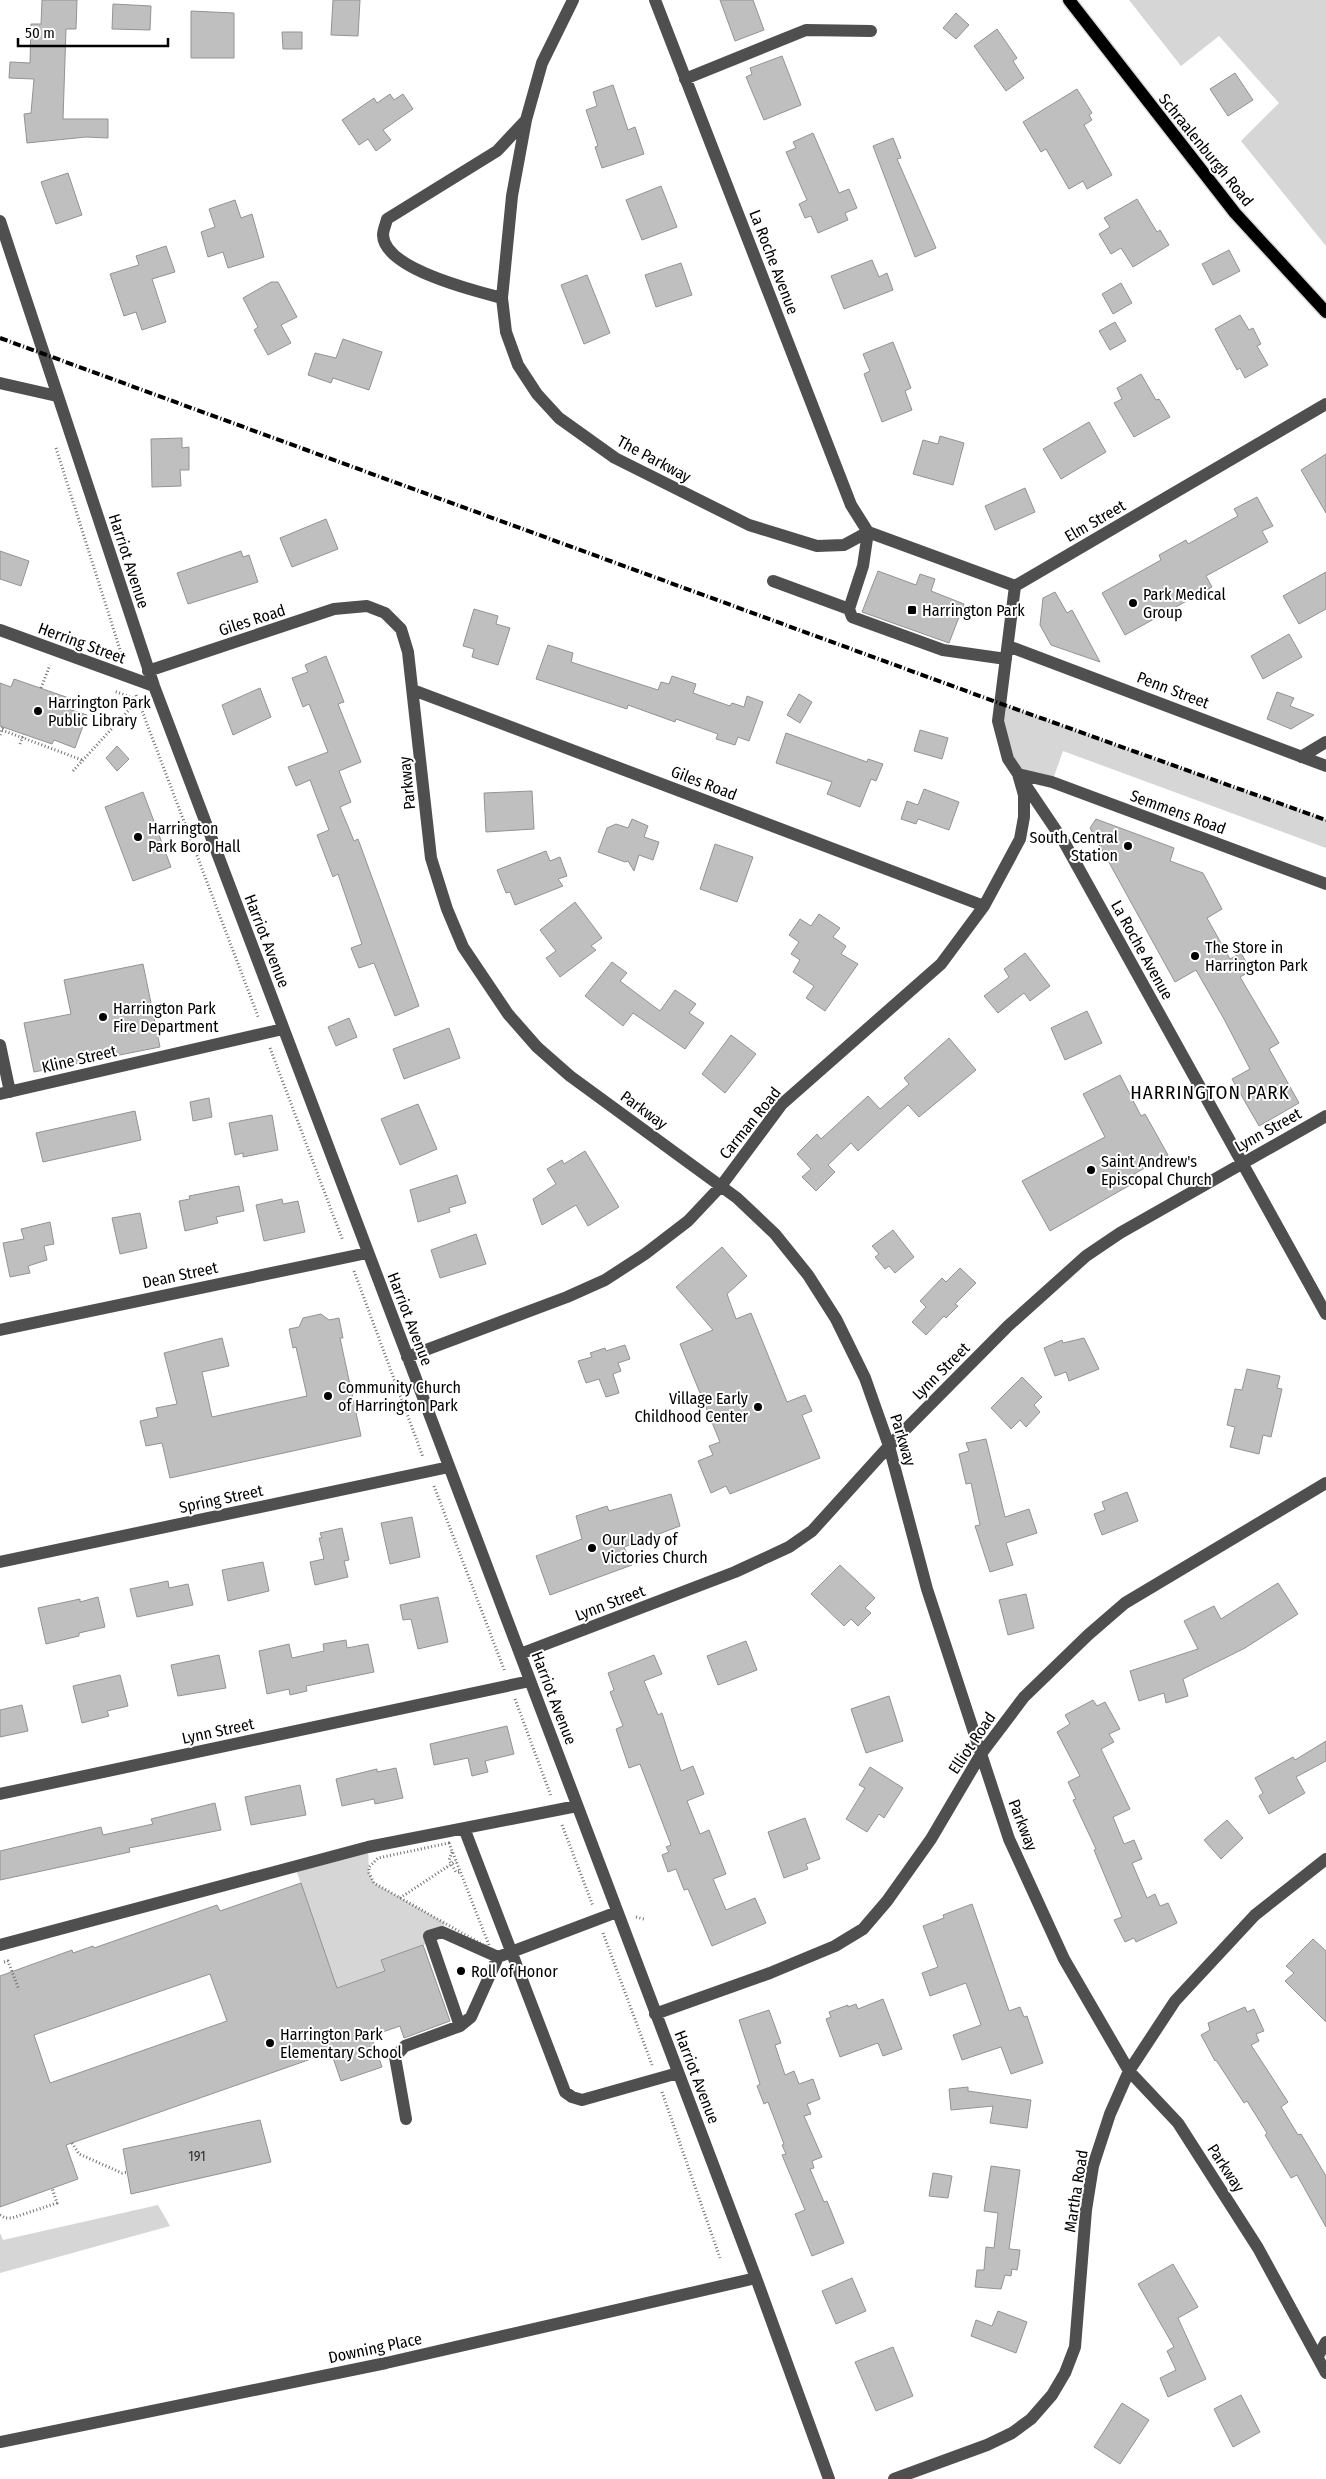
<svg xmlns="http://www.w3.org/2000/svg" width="1326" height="2479" font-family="'Fira Sans Condensed',sans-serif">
	<rect width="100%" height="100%" fill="#fff"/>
	<path fill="#d6d6d6" d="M1129,0H1326V246L1241,141L1279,103L1219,36L1181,66Z
		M999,703L1326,820V848L1063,751L1052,782L1018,774Z
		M368,1847L369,1873L374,1883L445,1923C437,1947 403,1952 382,1960L385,1971L310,1997L279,1983L329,1965L295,1867Z
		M158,2205L170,2226L0,2273V2233L3,2240Z"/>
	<path fill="#bfbfbf" stroke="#939393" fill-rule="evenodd" d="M42,0H77L76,29H66L63,119H108V138L86,137L27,143L24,114L31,113L34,79L9,78L10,62L30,63L31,24H41Z
		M333,0H360L358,36L331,35Z
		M720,0H753L764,30L735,41Z
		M113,4L151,6L150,30L112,29Z
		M191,11L234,13V58H191Z
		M956,13L969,25L956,39L943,28Z
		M997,29L1017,58L1013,61L1024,78L1006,91L974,46Z
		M282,32H302V49H283Z
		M782,56L801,105L764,120L746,77L752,74L750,68Z
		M1235,73L1253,100L1228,116L1210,89Z
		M613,85L628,130L635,127L644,154L602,168L595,147L598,146L586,110L597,106L593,92Z
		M1077,89L1092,113L1089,115L1092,120L1084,125L1112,175L1087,189L1083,181L1069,189L1046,149L1041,152L1023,122Z
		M390,94L394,100L403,94L413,109L383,130L391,140L376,151L368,139L359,145L342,120L374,98L377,103Z
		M813,133L839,193L849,189L857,208L845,213L848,220L818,233L811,216L805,218L799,204L807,200L786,152L796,148L793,142Z
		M893,138L901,158L897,159L936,248L915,257L873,146Z
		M68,173L82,215L56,224L41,182Z
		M661,186L677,227L642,240L626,200Z
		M1137,199L1157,232L1160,230L1169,245L1133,267L1121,248L1111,254L1099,234L1110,227L1104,218Z
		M235,200L241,218L252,214L264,257L228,268L223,252L208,257L201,232L215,227L209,209Z
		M166,246L175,272L152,279L166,322L142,330L136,312L124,316L110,274L139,265L136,256Z
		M1229,250L1240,271L1213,285L1202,264Z
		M872,260L879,277L887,273L893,290L844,309L831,276Z
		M681,263L692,295L656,307L645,275Z
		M587,275L610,333L584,344L561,285Z
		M271,282H278L297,317L281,325L291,343L268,355L254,330L258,327L243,298Z
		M1121,283L1132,303L1113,314L1102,294Z
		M1240,315L1249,330L1253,328L1261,344L1257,346L1268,365L1245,378L1240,368L1237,370L1215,329Z
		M1115,322L1126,341L1110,350L1099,331Z
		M343,339L382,352L369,390L333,378L331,383L308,375L315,353L336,358Z
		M893,342L911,388L905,391L912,410L882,422L864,374L870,371L863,354Z
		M1141,374L1156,400L1159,399L1170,417L1134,437L1114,403L1122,399L1117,388Z
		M1089,422L1106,452L1061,479L1043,449Z
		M940,436L964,443L953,485L913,474L923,440L938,444Z
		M182,438V448L189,447V470H180L181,486L152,487L151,439Z
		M1326,454V513L1301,470Z
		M1025,488L1035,512L995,530L985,506Z
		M1257,497L1273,526L1262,531L1268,542L1206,576L1212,587L1125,635L1102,593L1161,560L1159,555L1186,540L1188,544L1238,516L1234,509Z
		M326,519L338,549L292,567L280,538Z
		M0,551L29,561L21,586L0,579Z
		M241,551L243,557L249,555L258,582L188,604L177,573Z
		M878,571L916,585L920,574L935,579L931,591L964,604L949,643L862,612Z
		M1326,572V609L1299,624L1283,596Z
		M1055,592L1067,613L1072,610L1100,662L1051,645L1040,625L1043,598Z
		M474,609L498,616L496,624L510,628L498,665L472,657L474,649L463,646Z
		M1289,634L1302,657L1263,679L1251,656Z
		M548,645L573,653L571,662L658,690L661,682L669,684L672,676L696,684L693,693L730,706L732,703L744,707L747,696L763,702L749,741L738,737L735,745L716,739L718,734L676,719L675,722L628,705L627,709L536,679Z
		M326,656L344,702L338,704L361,762L339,771L351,802L340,807L354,841L358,839L419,1006L395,1016L374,963L359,968L351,948L362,944L338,874L333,877L317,835L329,830L310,780L296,786L288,767L328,752L309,704L303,707L292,678L308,672L305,665Z
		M14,679L69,698L65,708L87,715L75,748L54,740L52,744L0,726V683L11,687Z
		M260,688L271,717L233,735L222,705Z
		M1277,692L1294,698L1290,706L1314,715L1291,729L1267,719Z
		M799,694L812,702L800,723L787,715Z
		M920,730L948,738L942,759L914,751Z
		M786,733L867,762L868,759L883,764L876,781L871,779L860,807L827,794L832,782L776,763Z
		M117,746L129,759L117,771L106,758Z
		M924,789L959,802L949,830L918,819L916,824L901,819L907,801L918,805Z
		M532,791L534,829L486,832L484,793Z
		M143,792L171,867L133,881L105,807Z
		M632,819L648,826L644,837L659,842L653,860L639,855L634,871L628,861L625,862L598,852L607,828L616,824L628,828Z
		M1096,819L1174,848L1170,861L1203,873L1222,909L1207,918L1230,959L1241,953L1251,971L1240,977L1279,1043L1269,1049L1299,1103L1259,1126L1232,1079L1250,1069L1224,1019L1196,970L1175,982L1090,828Z
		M715,844L753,857L737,902L700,889Z
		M546,851L550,861L560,857L567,876L558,879L563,886L515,905L510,892L506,893L497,870Z
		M575,902L602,938L591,946L596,950L560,977L546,958L556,951L540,930Z
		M819,914L840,928L833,937L846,946L841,954L858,964L825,1011L806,998L814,986L793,972L800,960L791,954L799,942L789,935L800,919L811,926Z
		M1025,953L1050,986L1030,1001L1024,993L998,1013L984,996L1009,977L1004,969Z
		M612,962L627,973L620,981L660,1011L675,990L696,1004L689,1013L704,1023L685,1049L633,1013L623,1026L585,996Z
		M143,964L160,1047L34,1072L24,1023L71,1014L64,980Z
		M1087,1011L1102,1043L1065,1060L1051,1028Z
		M349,1018L357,1037L336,1046L328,1027Z
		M449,1028L460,1058L404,1079L393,1049Z
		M731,1035L756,1054L725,1093L702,1074Z
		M949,1038L976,1070L919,1117L908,1105L858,1151L851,1143L828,1165L835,1172L816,1191L802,1177L811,1169L797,1154L817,1134L821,1139L868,1096L880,1109L909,1084L904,1078Z
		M1120,1075L1141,1116L1145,1114L1168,1155L1134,1174L1137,1181L1050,1231L1022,1181L1105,1137L1083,1094Z
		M209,1098L212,1117L193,1121L190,1102Z
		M418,1104L437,1149L400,1165L381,1119Z
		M135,1111L141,1140L43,1162L36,1133Z
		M272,1115L278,1150L243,1157V1153L235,1155L229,1123Z
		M585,1151L619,1207L588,1226L576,1205L542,1225L533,1199L556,1184L547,1169L562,1160L564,1164Z
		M457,1175L466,1203L449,1208L450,1212L418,1222L410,1190Z
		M239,1186L244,1211L216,1217L218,1223L185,1231L179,1201L190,1199L189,1196Z
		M282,1199L283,1204L298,1201L305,1232L264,1241L256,1205Z
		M140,1213L147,1248L120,1254L112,1218Z
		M50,1222L54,1244L44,1246L47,1260L28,1266L30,1273L10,1277L3,1243L24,1239L21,1229Z
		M893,1230L914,1257L895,1273L889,1266L885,1269L875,1257L879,1254L872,1246Z
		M476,1234L486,1264L440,1278L431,1250Z
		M722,1247L747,1276L727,1294L736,1319L751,1313L787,1402L805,1395L812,1411L802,1415L820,1458L730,1494L726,1486L711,1493L698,1461L713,1455L709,1446L720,1442L680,1344L713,1330L676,1287Z
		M960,1268L976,1283L955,1304L958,1306L946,1318L944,1316L926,1335L912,1322L926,1307L920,1301L942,1278L946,1282Z
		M321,1314L329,1320L339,1318L343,1338H340L361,1436L170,1478L162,1443L146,1446L140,1421L158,1417L156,1408L177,1404L164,1353L222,1338L229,1366L202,1372L212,1417L307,1396L296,1347L293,1348L289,1329L299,1327L303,1318Z
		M1084,1338L1099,1369L1069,1381L1066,1372L1055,1376L1044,1348L1062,1340L1063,1343Z
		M625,1345L630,1359L618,1363L621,1371L613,1374L619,1393L606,1397L599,1379L586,1383L578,1361L592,1357L590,1353L605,1348L606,1351Z
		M1247,1369L1280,1376L1277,1388L1282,1389L1271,1437L1263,1435L1259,1454L1230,1447L1235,1427L1227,1425L1235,1389L1242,1390Z
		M1022,1377L1042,1397L1034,1405L1040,1412L1026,1427L1020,1420L1011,1429L991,1408Z
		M986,1439L1005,1517L1029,1509L1037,1533L1006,1543L1013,1565L990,1572L975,1526L980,1525L971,1483L966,1484L959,1454L969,1451L966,1443Z
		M1127,1492L1138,1521L1102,1535L1094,1514L1105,1510L1102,1502Z
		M671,1494L680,1526L624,1547L632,1565L550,1595L536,1556L582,1539L576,1516L607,1506L609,1511Z
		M412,1517L420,1557L390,1564L381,1523Z
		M342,1528L349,1560L344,1561L348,1577L315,1585L310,1562L324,1559L319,1538H322L320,1533Z
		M263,1562L269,1591L228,1601L222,1570Z
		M840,1565L875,1598L865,1608L871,1613L858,1626L851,1619L844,1626L811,1594Z
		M168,1581L169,1588L188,1584L193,1605L137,1617L130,1589Z
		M1278,1583L1298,1614L1245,1648L1183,1679L1188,1696L1166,1703L1164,1693L1139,1701L1130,1671L1198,1649L1184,1621L1214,1606L1221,1619Z
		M1026,1594L1034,1628L1008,1635L999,1600Z
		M98,1597L105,1627L79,1633V1636L46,1644L38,1608L80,1599V1602Z
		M438,1597L448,1642L418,1649L411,1619L403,1620L400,1605Z
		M346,1640L347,1648L368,1644L374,1672L306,1686L307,1691L290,1695L289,1689L267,1694L259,1651L289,1644L292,1658L324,1651L323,1644Z
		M746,1641L757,1670L718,1685L707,1656Z
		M219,1655L226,1688L178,1696L171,1665Z
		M654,1655L662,1674L644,1681L658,1715L662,1713L681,1771L693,1766L704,1794L687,1801L700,1834L709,1830L726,1874L713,1879L726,1910L755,1898L766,1923L712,1946L688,1889L684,1890L676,1869L668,1872L662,1855L669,1852L666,1847L671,1845L640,1764L629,1768L616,1729L623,1726L610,1692L614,1690L608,1673Z
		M120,1675L128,1706L107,1711L109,1716L82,1723L73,1686Z
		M889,1696L903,1741L866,1753L851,1709Z
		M1093,1700L1097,1706L1105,1702L1120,1729L1109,1734L1114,1742L1101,1749L1130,1809L1113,1817L1124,1844L1134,1840L1142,1859L1132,1863L1147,1898L1155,1894L1160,1906L1168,1903L1177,1923L1136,1942L1134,1938L1125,1942L1114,1920L1122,1917L1094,1850L1096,1849L1073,1800L1076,1799L1068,1782L1080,1776L1057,1732L1070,1724L1065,1715Z
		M22,1705L28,1731L0,1737V1710Z
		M507,1726L514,1754L485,1761L488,1772L472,1776L468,1758L434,1765L430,1744Z
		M1326,1741V1761L1296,1777L1305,1793L1269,1814L1259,1796L1263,1793L1255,1778L1293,1757L1295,1760Z
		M870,1767L903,1788L884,1818L879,1814L867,1832L846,1819L865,1788L859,1785Z
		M396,1768L403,1798L375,1804L374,1799L342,1806L336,1779L377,1769V1772Z
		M300,1785L306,1815L251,1825L245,1797Z
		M215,1803L221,1830L129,1848L130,1852L0,1880V1851L101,1827L103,1835L153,1824L151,1819Z
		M805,1818L820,1859L806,1864L808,1869L784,1878L768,1832Z
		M1227,1820L1243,1838L1221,1859L1204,1840Z
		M301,1883L337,1988L385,1971L381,1960L423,1945L450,2021L404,2038L400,2026L371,2036L382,2067L341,2081L331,2052L66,2145L78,2179L0,2207V1976L72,1950L73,1953L93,1946L94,1948L217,1905L220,1911ZM210,1974L227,2021L50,2083L34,2035Z
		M972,1904L1009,2011L1020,2007L1024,2017L1027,2016L1043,2063L1011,2074L1001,2047L962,2060L953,2035L981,2025L966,1983L930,1996L922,1973L938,1967L923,1926L944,1918L943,1915Z
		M1313,1939L1326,1951V2022L1285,1981L1294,1973L1286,1966Z
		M883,1999L902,2049L883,2056L878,2043L840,2057L826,2019L831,2017L829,2012L848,2005V2007L856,2004L858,2009Z
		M1245,2007L1247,2012L1254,2009L1264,2031L1256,2034L1259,2041L1251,2045L1288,2102L1281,2107L1298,2135L1301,2134L1326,2176V2227L1297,2175L1291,2178L1265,2135L1267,2133L1247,2101L1244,2103L1216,2060L1215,2061L1201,2035L1210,2030L1208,2023Z
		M769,2010L781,2043L775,2045L785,2075L794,2071L799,2084L813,2079L820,2099L807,2104L811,2114L804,2116L822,2157L812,2161L814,2168L810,2169L824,2202L827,2201L844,2243L812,2256L795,2214L805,2210L782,2155L786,2154L782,2145L784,2144L768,2102L764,2104L757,2086L760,2084L739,2020Z
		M968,2087V2091L1031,2100L1027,2128L990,2123L993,2106L951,2110L949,2089Z
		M260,2120L271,2162L131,2194L123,2149Z
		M991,2166L1020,2170L1009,2249L1020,2250L1018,2265L1017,2270L1012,2269L1011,2276L1005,2275L1001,2289L975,2287L977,2270H984L986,2247L994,2248L998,2213L984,2211Z
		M933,2173L952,2176L948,2198L929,2196Z
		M1173,2264L1198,2307L1178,2318L1206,2379L1168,2397L1160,2378L1176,2370L1167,2351L1174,2347L1138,2284Z
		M852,2278L866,2311L836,2324L822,2291Z
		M998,2311L1027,2322L1016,2353L971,2336L976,2320L992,2326Z
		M893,2347L913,2396L876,2411L855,2362Z
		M1241,2395L1260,2432L1233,2447L1214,2409Z
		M1122,2403L1149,2420L1120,2464L1094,2447Z"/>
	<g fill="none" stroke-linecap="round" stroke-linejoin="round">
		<g stroke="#dbdbdb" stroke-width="15">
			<path id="major" d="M1069,0L1235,213L1326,312"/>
		</g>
		<path stroke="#717171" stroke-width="3" stroke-dasharray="1 2.5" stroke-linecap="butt" d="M56,448L123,659
			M41,688L50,665
			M136,695L259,1019
			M2,730L82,760
			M0,735L3,727
			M20,744L24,734
			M73,771L138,700L114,691
			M270,1048L343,1241
			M354,1271L423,1457
			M434,1486L505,1672
			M545,1673L550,1668
			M515,1699L551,1796
			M562,1825L593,1906
			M449,1843L489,1945L485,1946L374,1883L369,1873V1867L378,1858Z
			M452,1852L449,1860L456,1872H461
			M400,1898L456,1861
			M636,1917L644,1919
			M603,1933L652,2065
			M4,1962L8,1961L19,1990
			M662,2092L720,2258
			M72,2143L79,2154L122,2173L128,2172
			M0,2215L5,2218H12L57,2203L52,2188"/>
		<path stroke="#4f4f4f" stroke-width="12" d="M573,0L542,63L526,120L512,196L502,298L506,332L518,365L537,394L559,418L615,458L749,525L817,546L844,545L868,532
			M655,0L851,505L868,532
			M685,79L806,30L871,31
			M0,221L154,686L756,2278L829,2479
			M502,298C475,291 384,269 383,235C383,230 386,224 387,219L497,151L526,120
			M0,383L57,396
			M868,532L1015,586
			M773,581L849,609L863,566L868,532
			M1015,586L998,721L1008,759L1064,842L1326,1314
			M1015,586L1326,404
			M849,609L852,617L943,650L1006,659
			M0,630L154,686
			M1008,646L1326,766
			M148,671L334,609L367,606L385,613L401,629L408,652L431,858L447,909L463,947L508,1014L537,1047L570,1076L737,1198L775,1234L808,1275L836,1319L865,1378L889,1446L927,1589L1009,1839L1064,1959L1129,2071L1178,2123L1258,2248L1326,2373
			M413,690L984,906
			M1301,757L1326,742
			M1018,774L1052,782L1326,884
			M0,1045L10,1092
			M0,1094L283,1029
			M0,1330L367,1253
			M407,1357L567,1297L605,1280L645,1254L688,1221L721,1186L782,1104L941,964L984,906L1020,839L1024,817V795L1018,774
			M0,1562L449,1467
			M520,1654L735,1572L789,1547L812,1531L889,1446L1008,1326L1086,1256L1120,1233L1326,1116
			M0,1794L530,1681
			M464,1828L565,2092L572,2097L582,2100L678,2073
			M0,1945L368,1847L577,1806
			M655,2014L770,1973L835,1946L863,1929L887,1901L931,1839L981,1754L1024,1697L1088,1635L1125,1603L1326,1483
			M460,2026L429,1936L442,1932L498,1957
			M406,2119L395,2057L405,2046L460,2026L471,2017L498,1957L617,1912
			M1318,2356L1326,2342
			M0,2442L386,2363L756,2278
			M894,2479L987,2445L1012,2433L1031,2419L1052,2395L1065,2373L1075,2347L1086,2210L1093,2166L1110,2114L1129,2071L1175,2001L1255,1915L1326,1859"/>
		<use href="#major" stroke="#000" stroke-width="12"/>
		<path stroke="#000" stroke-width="4" stroke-dasharray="8 2.5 1 2.5" stroke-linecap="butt" d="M0,338L999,703L1326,820"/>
	</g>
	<g fill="#000" stroke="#fff" stroke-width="2">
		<circle cx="1133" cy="603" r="5"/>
		<rect x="907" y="605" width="10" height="10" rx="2.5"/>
		<circle cx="38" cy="711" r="5"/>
		<circle cx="138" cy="837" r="5"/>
		<circle cx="1128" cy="846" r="5"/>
		<circle cx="1195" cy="956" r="5"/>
		<circle cx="103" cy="1017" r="5"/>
		<circle cx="1091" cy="1170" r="5"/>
		<circle cx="328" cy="1396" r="5"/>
		<circle cx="758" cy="1407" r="5"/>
		<circle cx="592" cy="1548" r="5"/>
		<circle cx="461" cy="1971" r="5"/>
		<circle cx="270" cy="2043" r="5"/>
	</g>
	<g text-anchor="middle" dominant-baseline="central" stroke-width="4" stroke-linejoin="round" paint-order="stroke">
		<g font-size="14" fill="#303030">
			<text x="197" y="2156">191</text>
		</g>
		<g font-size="16" fill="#000" stroke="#fff">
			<text transform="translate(1206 150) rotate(51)">Schraalenburgh Road</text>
			<text transform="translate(774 262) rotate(69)">La Roche Avenue</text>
			<text transform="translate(654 459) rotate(28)">The Parkway</text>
			<text transform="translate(1095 521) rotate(-30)">Elm Street</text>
			<text transform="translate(129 561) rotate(72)">Harriot Avenue</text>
			<text transform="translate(252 620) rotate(-18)">Giles Road</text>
			<text transform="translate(82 643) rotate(20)">Herring Street</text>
			<text transform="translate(1173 690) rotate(21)">Penn Street</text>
			<text transform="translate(407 783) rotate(-96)">Parkway</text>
			<text transform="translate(704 783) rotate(21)">Giles Road</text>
			<text transform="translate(1178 812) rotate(20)">Semmens Road</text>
			<text transform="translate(267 941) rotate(69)">Harriot Avenue</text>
			<text transform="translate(1142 950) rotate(61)">La Roche Avenue</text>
			<text transform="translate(79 1059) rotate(-13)">Kline Street</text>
			<text transform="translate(644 1110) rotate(36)">Parkway</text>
			<text transform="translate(750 1123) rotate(-51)">Carman Road</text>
			<text transform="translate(1268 1130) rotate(-29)">Lynn Street</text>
			<text transform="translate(180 1275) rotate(-12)">Dean Street</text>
			<text transform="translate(410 1319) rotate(69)">Harriot Avenue</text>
			<text transform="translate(941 1371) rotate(-45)">Lynn Street</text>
			<text transform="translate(903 1440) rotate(73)">Parkway</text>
			<text transform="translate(221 1499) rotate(-12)">Spring Street</text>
			<text transform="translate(610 1603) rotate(-21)">Lynn Street</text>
			<text transform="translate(554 1698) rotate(69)">Harriot Avenue</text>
			<text transform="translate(218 1731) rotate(-12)">Lynn Street</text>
			<text transform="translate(972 1743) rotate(-56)">Elliot Road</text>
			<text transform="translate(1023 1825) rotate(69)">Parkway</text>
			<text transform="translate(697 2077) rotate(69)">Harriot Avenue</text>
			<text transform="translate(1226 2168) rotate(57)">Parkway</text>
			<text transform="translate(1076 2191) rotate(-81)">Martha Road</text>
			<text transform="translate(375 2348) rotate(-12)">Downing Place</text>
		</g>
		<g font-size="16" fill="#000" stroke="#fff" text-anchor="start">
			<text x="1143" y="594">Park Medical<tspan x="1143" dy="18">Group</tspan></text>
			<text x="922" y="610">Harrington Park</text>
			<text x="48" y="702">Harrington Park<tspan x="48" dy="18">Public Library</tspan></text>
			<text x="148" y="828">Harrington<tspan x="148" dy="18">Park Boro Hall</tspan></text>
			<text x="1118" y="837" text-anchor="end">South Central<tspan x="1118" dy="18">Station</tspan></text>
			<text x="1205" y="947">The Store in<tspan x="1205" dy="18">Harrington Park</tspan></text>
			<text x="113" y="1008">Harrington Park<tspan x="113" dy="18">Fire Department</tspan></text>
			<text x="1101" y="1161">Saint Andrew's<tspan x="1101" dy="18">Episcopal Church</tspan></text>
			<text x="338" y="1387">Community Church<tspan x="338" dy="18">of Harrington Park</tspan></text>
			<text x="748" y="1398" text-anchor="end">Village Early<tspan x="748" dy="18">Childhood Center</tspan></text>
			<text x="602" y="1539">Our Lady of<tspan x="602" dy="18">Victories Church</tspan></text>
			<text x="471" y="1971">Roll of Honor</text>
			<text x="280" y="2034">Harrington Park<tspan x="280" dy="18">Elementary School</tspan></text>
		</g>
		<g font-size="19" letter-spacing="1" fill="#000" stroke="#fff">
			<text x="1210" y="1092">HARRINGTON PARK</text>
		</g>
	</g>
	<path d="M18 38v8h150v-8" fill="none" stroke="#000000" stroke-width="2.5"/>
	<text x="25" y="38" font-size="15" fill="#000000" stroke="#ffffff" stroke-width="4" paint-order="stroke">50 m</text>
</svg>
